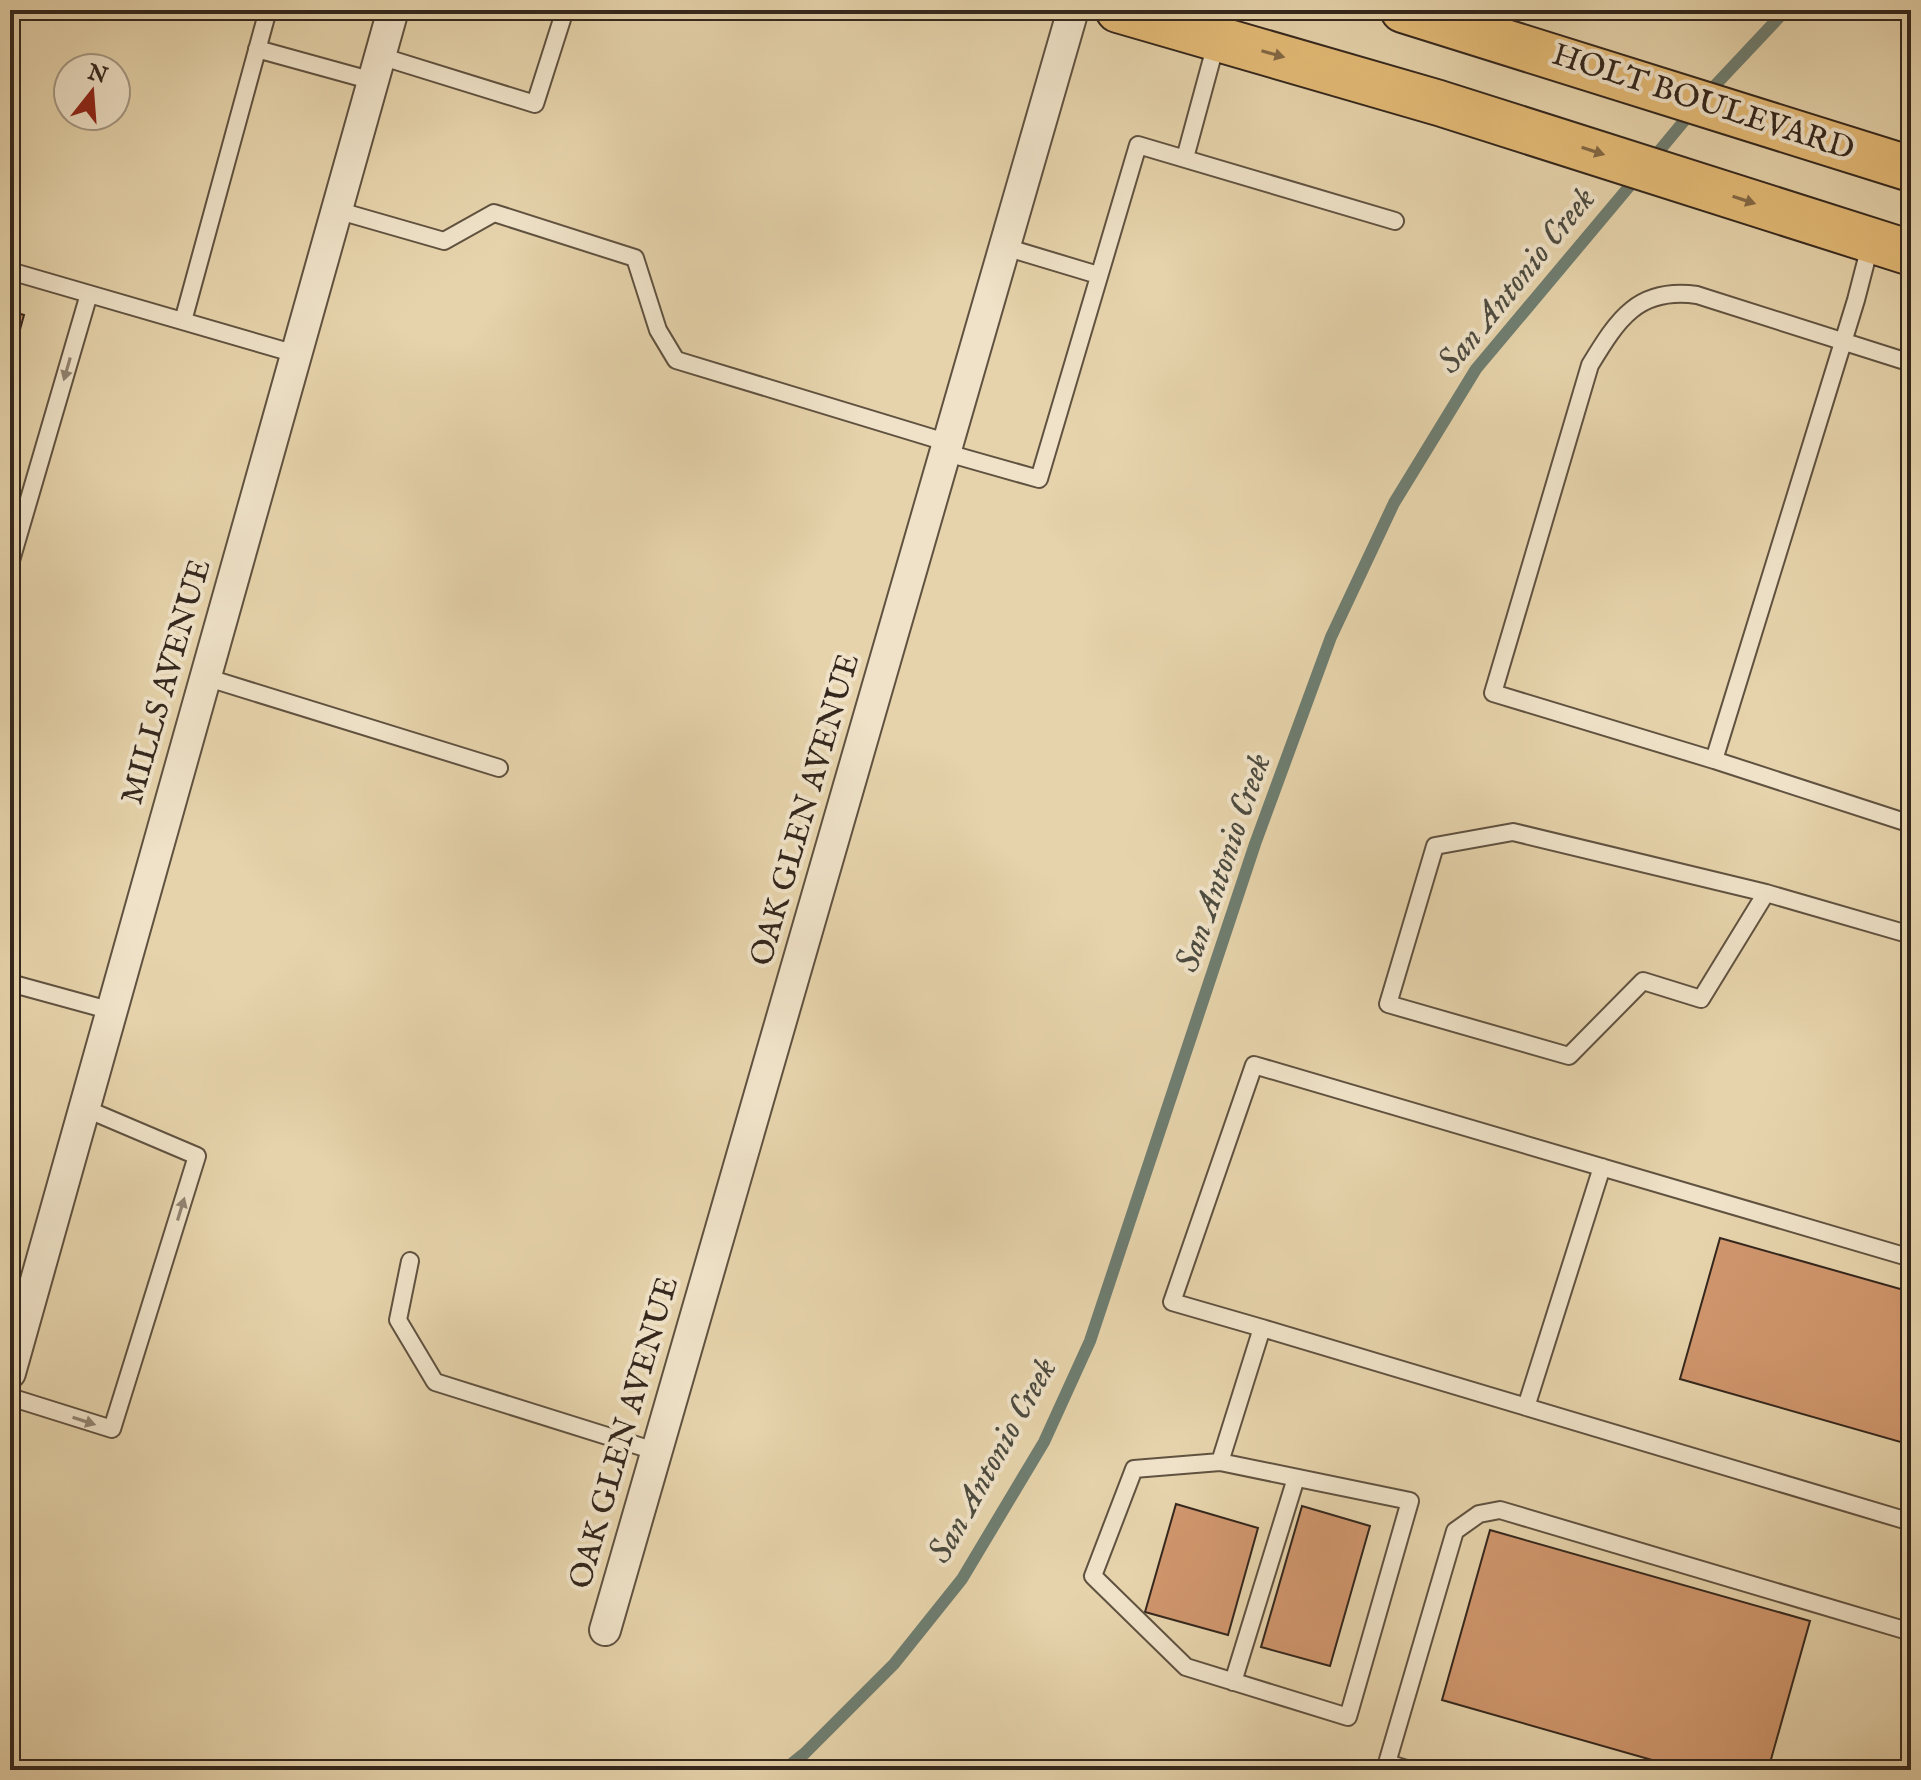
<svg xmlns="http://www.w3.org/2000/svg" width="1921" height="1780" font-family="'IM FELL English',serif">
	<rect width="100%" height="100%" fill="#e6d3ab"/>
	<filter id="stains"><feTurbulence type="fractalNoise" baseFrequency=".0025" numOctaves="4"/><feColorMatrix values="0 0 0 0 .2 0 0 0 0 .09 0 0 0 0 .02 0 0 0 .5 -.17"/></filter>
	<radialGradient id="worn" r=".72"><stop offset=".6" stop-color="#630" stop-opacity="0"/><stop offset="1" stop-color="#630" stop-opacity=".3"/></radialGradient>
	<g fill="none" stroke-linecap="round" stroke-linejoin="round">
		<path stroke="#6f7e71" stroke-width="12" d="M1706,95L1786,10
			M1650,162L1694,109
			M784,1770L805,1753L894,1664L962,1579L1044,1442L1090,1341L1255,844L1331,637L1394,503L1476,369L1638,176"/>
	</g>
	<path fill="#d0966d" stroke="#34271d" stroke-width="2" d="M10,311L24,315L10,366Z
		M1720,1238L1911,1292V1445L1680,1379Z
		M1176,1504L1258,1528L1228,1635L1145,1612Z
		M1302,1506L1370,1526L1330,1666L1261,1647Z
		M1490,1530L1810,1621L1768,1770H1687L1442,1700Z"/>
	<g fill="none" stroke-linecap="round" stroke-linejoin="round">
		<g stroke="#605240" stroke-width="20">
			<path id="lane" d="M257,49L373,81
				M380,56L535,104L565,10
				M1185,158L1217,40
				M336,210L444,241L494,213L635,258L658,330L676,360L949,443
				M1871,242L1856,300L1714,760L1911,824
				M1005,247L1098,275
				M10,271L296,354
				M183,321L268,10
				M947,453L1039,479L1138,145L1395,221
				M10,564L89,294
				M205,677L499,768
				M1714,760L1493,693L1590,365C1618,319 1638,287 1697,295L1911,363
				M1766,893L1701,999L1643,981L1569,1056L1388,1004L1435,846L1513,832L1766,893L1911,935
				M10,983L112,1011
				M410,1261L398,1320L435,1382L658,1452
				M1262,1328L1172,1302L1254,1065L1911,1258
				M10,1397L112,1429L197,1156L84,1108
				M1526,1407L1602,1167
				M1220,1462L1410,1501L1348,1717L1186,1667L1093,1576L1134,1469Z
				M1220,1462L1262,1328L1911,1522
				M1233,1682L1296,1478
				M1410,1770L1387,1763L1455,1531L1479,1514L1500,1510L1911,1632"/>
		</g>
		<g stroke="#605240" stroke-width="34">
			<path id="street" d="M10,1373L393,10
				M605,1630L1073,10"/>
		</g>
		<g stroke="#34271d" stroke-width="48">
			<path id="primary" d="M1118,10L1439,103L1911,253
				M1403,10L1911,169"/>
		</g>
		<use href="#lane" stroke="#efe2c8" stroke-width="16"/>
		<use href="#street" stroke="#efe2c8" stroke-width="30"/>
		<use href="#primary" stroke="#e3ba76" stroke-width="44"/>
	</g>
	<defs><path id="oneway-solid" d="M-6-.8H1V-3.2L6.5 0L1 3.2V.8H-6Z" transform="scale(2)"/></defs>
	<g fill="#836945">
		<use href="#oneway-solid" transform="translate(1273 54) rotate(16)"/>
		<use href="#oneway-solid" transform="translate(1593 151) rotate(18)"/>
		<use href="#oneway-solid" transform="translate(1744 200) rotate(18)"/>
	</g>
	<g fill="#928472">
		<use href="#oneway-solid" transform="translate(67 369) rotate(106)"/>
		<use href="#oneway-solid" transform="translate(181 1209) rotate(-73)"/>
		<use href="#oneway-solid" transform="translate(84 1421) rotate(18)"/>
	</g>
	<g text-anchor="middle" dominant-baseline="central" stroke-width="8" stroke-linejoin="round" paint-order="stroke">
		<g font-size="32" fill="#34271d" stroke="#efe2c8">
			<text transform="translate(1703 103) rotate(18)">HOLT BOULEVARD</text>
			<text transform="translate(167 682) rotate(-74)">MILLS AVENUE</text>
			<text transform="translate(806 810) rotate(-74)">OAK GLEN AVENUE</text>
			<text transform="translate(625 1433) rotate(-74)">OAK GLEN AVENUE</text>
		</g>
		<g font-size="34" font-style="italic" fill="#4c4b40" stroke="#efe2c8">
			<text transform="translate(1517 281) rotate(-51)">San Antonio Creek</text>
			<text transform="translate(1224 863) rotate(-71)">San Antonio Creek</text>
			<text transform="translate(993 1461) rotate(-61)">San Antonio Creek</text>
		</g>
	</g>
	<rect width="1921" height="1780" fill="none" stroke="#e6d3ab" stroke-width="40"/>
	<rect x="12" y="12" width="1897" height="1756" fill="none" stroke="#34271d" stroke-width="4"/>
	<rect x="20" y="20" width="1881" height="1740" fill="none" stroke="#34271d" stroke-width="2"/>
	<g transform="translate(92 92) rotate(17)"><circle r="38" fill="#efe2c8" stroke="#a49784" stroke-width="2"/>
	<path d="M0-6L14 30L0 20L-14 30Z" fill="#8f2418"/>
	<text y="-12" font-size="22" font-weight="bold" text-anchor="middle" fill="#34271d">N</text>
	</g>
	<rect width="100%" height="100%" filter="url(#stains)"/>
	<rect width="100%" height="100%" fill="url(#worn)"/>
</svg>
